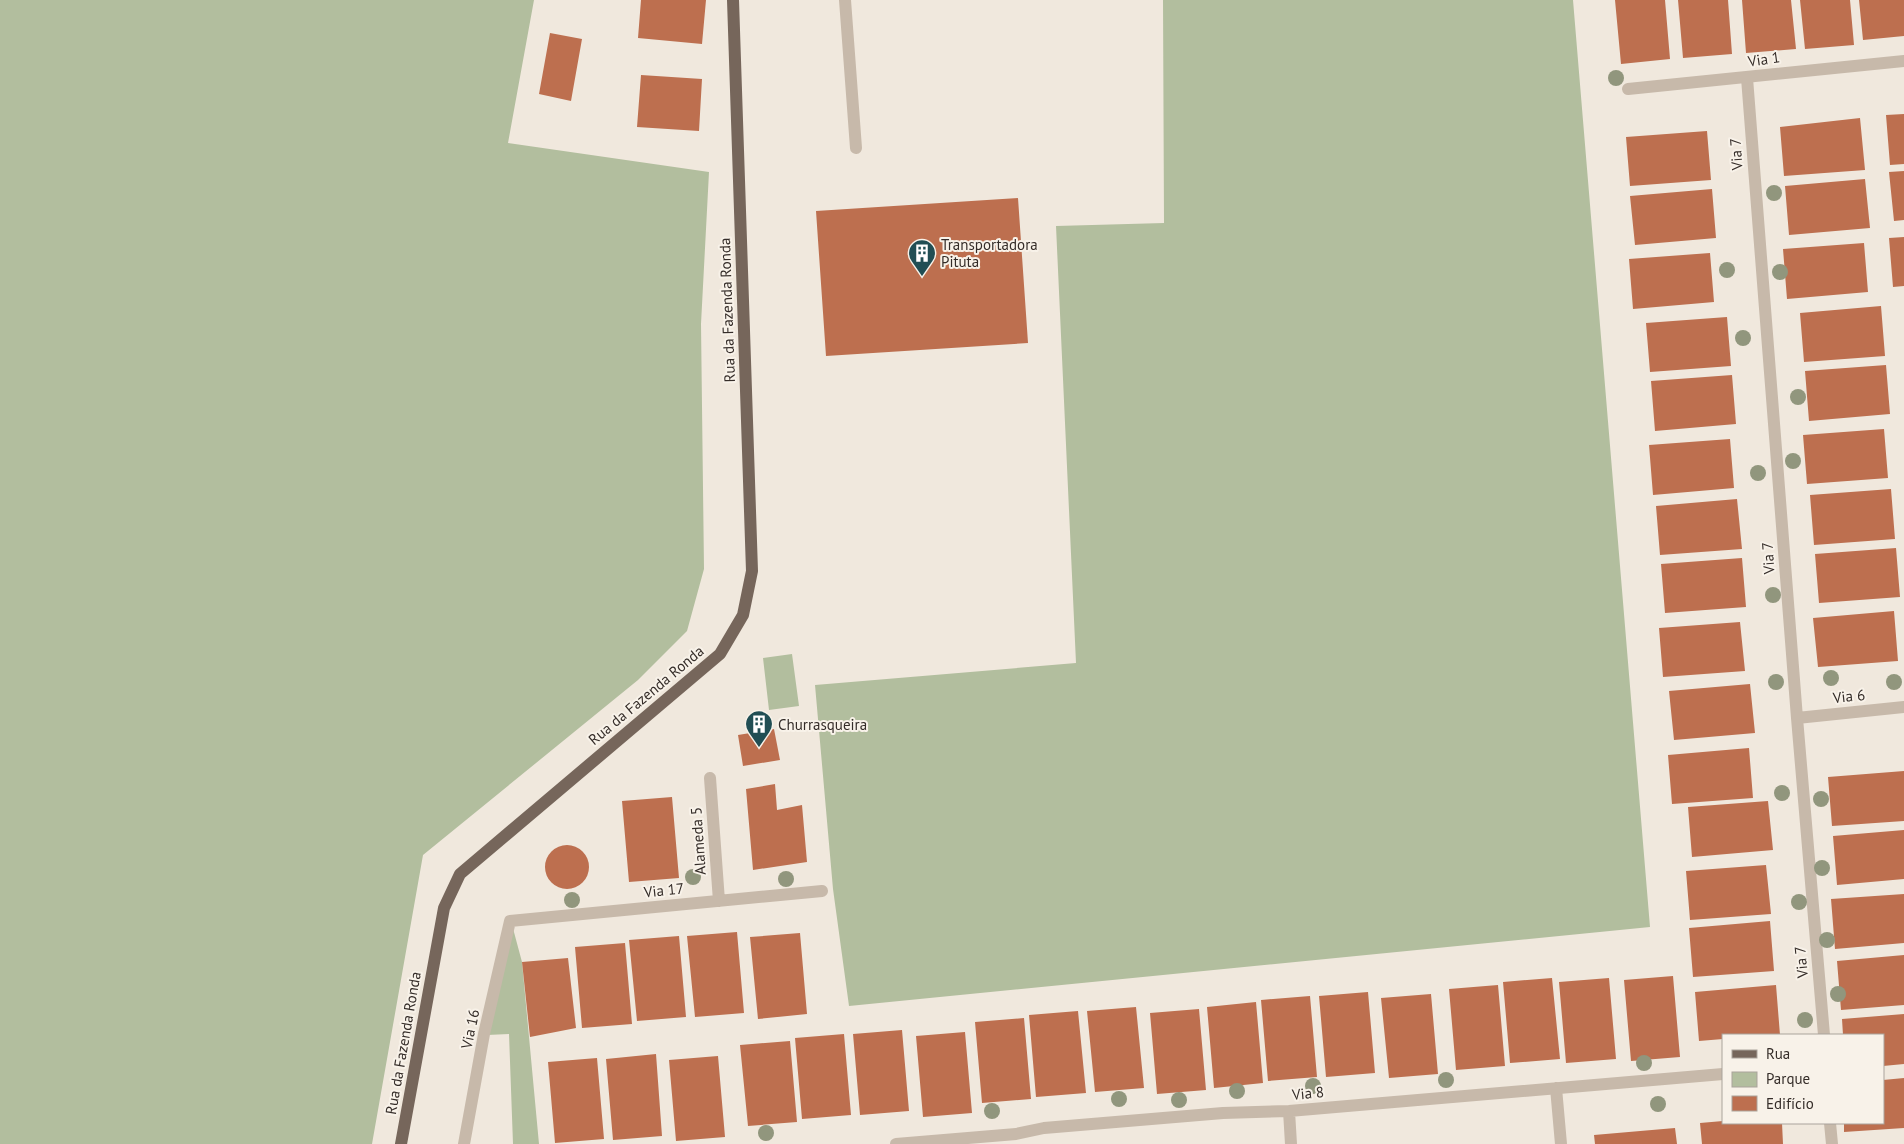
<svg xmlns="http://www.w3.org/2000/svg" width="1904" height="1144" font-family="'PT Sans',sans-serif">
	<rect width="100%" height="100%" fill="#f0e8dd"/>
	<path fill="#b2be9e" d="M0,0H534L508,143L709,172L701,324L704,569L687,631L638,680L423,855L372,1144H0Z
		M1163,0H1573L1650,927L849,1006L833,889L815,685L1076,663L1056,226L1164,223Z
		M792,654L799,706L769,710L763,658Z
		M511,921L522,962L539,1144H513L509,1034L487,1035Z"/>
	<path fill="#bd6f4f" d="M641,0H706L702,44L638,38Z
		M1615,0H1665L1670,59L1621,64Z
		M1678,0H1728L1732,54L1683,58Z
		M1742,0H1791L1796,49L1746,53Z
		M1800,0H1850L1854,45L1805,49Z
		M1859,0H1904V36L1863,40Z
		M550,33L582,39L571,101L539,94Z
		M641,75L702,79L699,131L637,127Z
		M1904,114V164L1890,165L1886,115Z
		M1860,118L1865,170L1784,176L1780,127Z
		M1707,131L1711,180L1630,186L1626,137Z
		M1904,171V220L1894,221L1889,172Z
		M1865,179L1870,228L1789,235L1785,186Z
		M1712,189L1716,238L1635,245L1630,196Z
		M1018,198L1028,343L826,356L816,211Z
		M1904,237V286L1893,287L1889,238Z
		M1864,243L1868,292L1787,299L1783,249Z
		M1710,253L1714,302L1633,309L1629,259Z
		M1881,306L1885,356L1804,362L1800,313Z
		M1727,317L1731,366L1650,372L1646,323Z
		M1886,365L1890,414L1809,421L1805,371Z
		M1732,375L1736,424L1655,431L1651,381Z
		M1884,429L1888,478L1807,484L1803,435Z
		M1730,439L1734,488L1653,495L1649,445Z
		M1891,489L1895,539L1814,545L1810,495Z
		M1737,499L1742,549L1660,555L1656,506Z
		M1896,548L1900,597L1819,603L1815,554Z
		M1742,558L1746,607L1665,613L1661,564Z
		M1894,611L1898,661L1818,667L1813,618Z
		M1740,622L1745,671L1663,677L1659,628Z
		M1750,684L1755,733L1674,740L1669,691Z
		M774,729L780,760L743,766L738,735Z
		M1749,748L1753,798L1672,804L1668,755Z
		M1904,771V821L1832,826L1828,777Z
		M775,784L777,810L802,805L807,862L753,870L746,789Z
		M672,797L679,878L629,882L622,801Z
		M1768,801L1773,850L1692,857L1688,807Z
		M1904,830V879L1837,885L1833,836Z
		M545 867a22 22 0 1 1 44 0a22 22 0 1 1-44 0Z
		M1766,865L1771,914L1690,920L1686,871Z
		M1904,894V943L1835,949L1831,899Z
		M1770,921L1774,971L1693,977L1689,928Z
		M737,932L744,1013L695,1017L687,936Z
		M800,933L807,1014L758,1019L750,937Z
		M679,936L686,1017L637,1021L629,940Z
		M625,943L632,1024L582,1028L575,947Z
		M1904,955V1005L1841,1010L1837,961Z
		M568,958L576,1028L530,1037L522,962Z
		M1673,976L1680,1057L1631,1061L1624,980Z
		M1552,978L1560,1059L1510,1063L1503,982Z
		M1609,978L1616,1059L1566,1063L1559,982Z
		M1498,985L1505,1066L1456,1070L1449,989Z
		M1776,985L1780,1035H1723V1039L1699,1041L1695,992Z
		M1368,992L1375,1073L1326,1077L1319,996Z
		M1431,994L1438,1074L1389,1078L1381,998Z
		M1310,996L1317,1077L1268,1081L1261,1000Z
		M1256,1002L1263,1083L1214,1088L1207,1007Z
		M1136,1007L1144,1088L1095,1092L1087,1011Z
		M1199,1009L1206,1090L1157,1094L1150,1013Z
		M1078,1011L1086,1093L1036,1097L1029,1015Z
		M1904,1014V1064L1883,1066V1035H1843L1842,1019Z
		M1024,1018L1031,1099L982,1103L975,1022Z
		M902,1030L909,1111L860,1115L853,1034Z
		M965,1032L972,1113L923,1117L916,1036Z
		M844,1034L851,1115L802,1119L795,1038Z
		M790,1041L797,1122L748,1126L740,1045Z
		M656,1054L662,1136L613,1140L606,1059Z
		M718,1056L725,1137L676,1141L669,1060Z
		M597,1058L604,1139L555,1143L548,1062Z
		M1904,1078V1128L1844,1132V1123H1883V1080Z
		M1723,1121V1123H1782L1783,1144H1702L1700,1123Z
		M1675,1128L1677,1144H1595L1594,1135Z"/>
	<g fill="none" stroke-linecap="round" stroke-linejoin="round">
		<path stroke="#c7b9aa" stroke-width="12" d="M845,0L856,148
			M1747,78L1797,718L1824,1035
			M1628,89L1904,61
			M1797,718L1904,707
			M710,778L719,901
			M1556,1088L1561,1144
			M1289,1111L1291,1144
			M1830,1123L1832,1144
			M464,1144L484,1034L510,921L822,891
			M896,1144L1016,1134L1044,1128L1223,1113L1289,1111L1723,1074"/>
		<path stroke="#76665b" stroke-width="12" d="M401,1144L444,908L460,874L720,654L743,615L752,571L733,0"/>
	</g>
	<g fill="#91967d">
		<circle cx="1616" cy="78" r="8"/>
		<circle cx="1774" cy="193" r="8"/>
		<circle cx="1727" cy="270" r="8"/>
		<circle cx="1780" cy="272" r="8"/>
		<circle cx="1743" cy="338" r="8"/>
		<circle cx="1798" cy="397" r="8"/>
		<circle cx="1793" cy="461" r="8"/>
		<circle cx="1758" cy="473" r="8"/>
		<circle cx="1773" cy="595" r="8"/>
		<circle cx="1831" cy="678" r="8"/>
		<circle cx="1776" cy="682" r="8"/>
		<circle cx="1894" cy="682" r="8"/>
		<circle cx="1782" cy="793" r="8"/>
		<circle cx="1821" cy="799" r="8"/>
		<circle cx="1822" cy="868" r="8"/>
		<circle cx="693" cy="877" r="8"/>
		<circle cx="786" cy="879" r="8"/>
		<circle cx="572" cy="900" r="8"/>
		<circle cx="1799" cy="902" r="8"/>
		<circle cx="1827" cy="940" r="8"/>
		<circle cx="1838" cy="994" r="8"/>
		<circle cx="1805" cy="1020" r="8"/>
		<circle cx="1644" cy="1063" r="8"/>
		<circle cx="1446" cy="1080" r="8"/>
		<circle cx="1313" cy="1086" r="8"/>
		<circle cx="1237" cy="1091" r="8"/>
		<circle cx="1119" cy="1099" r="8"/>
		<circle cx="1179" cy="1100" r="8"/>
		<circle cx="1658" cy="1104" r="8"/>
		<circle cx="992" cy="1111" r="8"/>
		<circle cx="766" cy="1133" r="8"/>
	</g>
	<defs>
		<g id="building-pin" transform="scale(1.4375)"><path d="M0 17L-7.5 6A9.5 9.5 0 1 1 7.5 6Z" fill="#214e54" stroke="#f8f2e9"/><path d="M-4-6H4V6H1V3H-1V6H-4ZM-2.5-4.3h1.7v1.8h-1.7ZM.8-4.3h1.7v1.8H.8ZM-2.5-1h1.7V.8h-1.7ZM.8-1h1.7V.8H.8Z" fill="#fff"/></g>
	</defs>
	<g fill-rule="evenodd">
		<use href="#building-pin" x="922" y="253"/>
		<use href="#building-pin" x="759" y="724"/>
	</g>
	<g text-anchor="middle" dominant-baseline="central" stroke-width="4" stroke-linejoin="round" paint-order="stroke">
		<g font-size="15" fill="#352d29" stroke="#f8f2e9">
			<text transform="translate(1764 59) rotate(-8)">Via 1</text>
			<text transform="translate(1736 154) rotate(-94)">Via 7</text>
			<text transform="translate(727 310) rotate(-92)">Rua da Fazenda Ronda</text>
			<text transform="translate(1768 558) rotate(-94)">Via 7</text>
			<text transform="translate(646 695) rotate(-40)">Rua da Fazenda Ronda</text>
			<text transform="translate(1849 696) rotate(-6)">Via 6</text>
			<text transform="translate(698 841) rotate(-94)">Alameda 5</text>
			<text transform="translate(664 890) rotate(-6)">Via 17</text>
			<text transform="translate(1801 962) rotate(-95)">Via 7</text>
			<text transform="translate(470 1029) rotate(-78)">Via 16</text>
			<text transform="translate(403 1043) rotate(-80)">Rua da Fazenda Ronda</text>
			<text transform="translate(1308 1093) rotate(-5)">Via 8</text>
		</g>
		<g font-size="15" fill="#352d29" stroke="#f8f2e9" text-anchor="start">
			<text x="941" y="244">Transportadora<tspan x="941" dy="17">Pituta</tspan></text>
			<text x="778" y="724">Churrasqueira</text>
		</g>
	</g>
	<rect x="1722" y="1034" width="162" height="90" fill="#f8f2e9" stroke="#aaa39c"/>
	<rect x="1732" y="1050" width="25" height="8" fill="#76665b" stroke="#aaa39c"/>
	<text x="1766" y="1059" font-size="15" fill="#352d29">Rua</text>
	<rect x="1732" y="1072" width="25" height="15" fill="#b2be9e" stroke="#aaa39c"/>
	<text x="1766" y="1084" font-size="15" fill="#352d29">Parque</text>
	<rect x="1732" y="1096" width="25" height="15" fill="#bd6f4f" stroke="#aaa39c"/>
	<text x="1766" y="1109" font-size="15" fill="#352d29">Edifício</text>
</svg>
